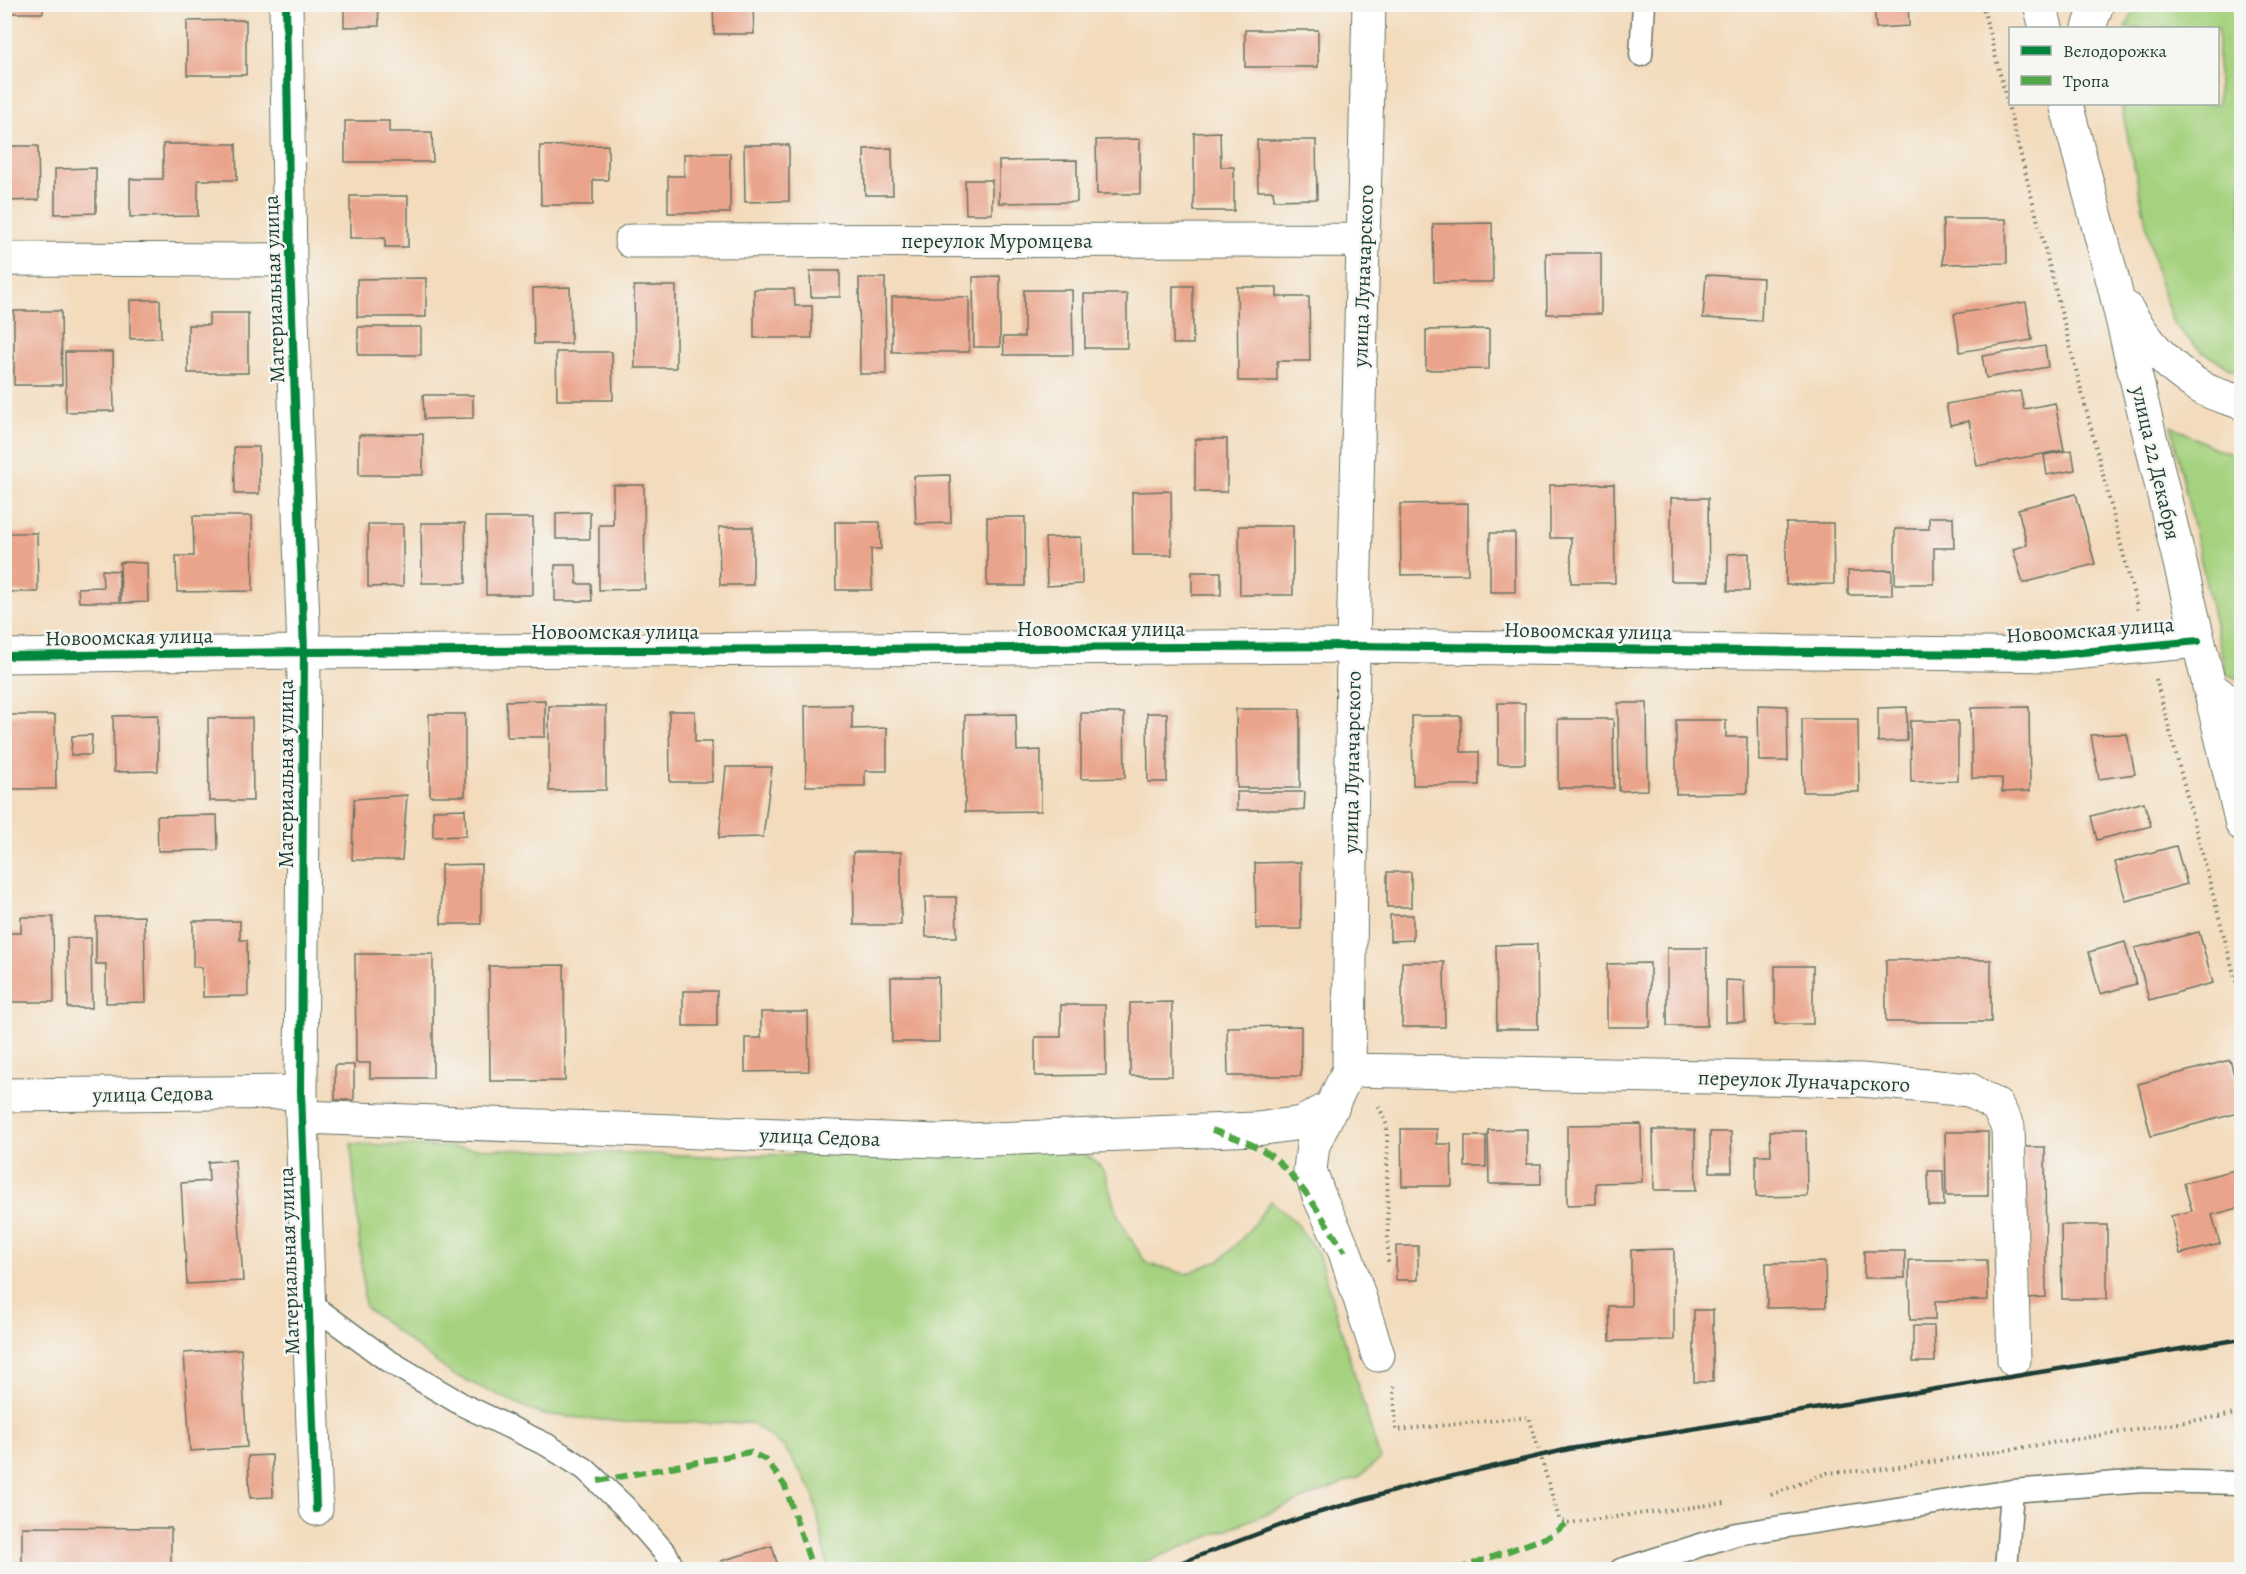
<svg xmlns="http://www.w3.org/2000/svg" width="2246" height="1574" font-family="Alegreya,serif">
	<rect width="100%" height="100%" fill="#f6f6f2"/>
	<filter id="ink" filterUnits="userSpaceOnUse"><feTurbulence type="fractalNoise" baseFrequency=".0167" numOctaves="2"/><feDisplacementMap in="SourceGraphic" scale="12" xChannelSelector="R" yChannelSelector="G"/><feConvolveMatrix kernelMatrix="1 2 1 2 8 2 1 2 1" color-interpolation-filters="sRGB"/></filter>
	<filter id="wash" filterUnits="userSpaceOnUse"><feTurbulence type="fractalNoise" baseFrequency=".008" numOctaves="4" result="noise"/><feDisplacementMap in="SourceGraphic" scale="24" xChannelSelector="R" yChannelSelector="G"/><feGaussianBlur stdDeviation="1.35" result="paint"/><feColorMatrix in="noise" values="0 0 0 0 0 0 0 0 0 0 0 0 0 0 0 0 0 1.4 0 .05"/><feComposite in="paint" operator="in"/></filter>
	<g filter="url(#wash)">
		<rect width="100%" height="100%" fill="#f3dbbc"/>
		<path fill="#a6d27f" stroke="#62885a" stroke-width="1.5" d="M2138,5H2241V374L2202,352L2173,323L2157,275L2121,104H2218V28H2125Z
			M2171,425L2216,449L2241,456V680L2226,674Z
			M351,1144L710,1156L1066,1149C1112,1160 1103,1176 1117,1213C1124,1230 1136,1247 1146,1263L1186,1274L1222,1259L1247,1233L1271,1201L1295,1222L1318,1253L1380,1459L1359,1477L1127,1569H828L813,1492L785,1448L751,1423L624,1422L540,1414L452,1374L365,1307Z"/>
		<g id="blocks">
			<path fill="#eaa48b" d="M4,4H43V13H4Z
				M344,4H378L379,26L344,27Z
				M1908,4L1909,26L1876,28L1874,5Z
				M713,5H753L754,34H714Z
				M246,20V75H187V21Z
				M1245,30H1318V67H1245Z
				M345,121H389V132H432L433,162H345Z
				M1220,132L1221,167H1234V211H1194V133Z
				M1140,139V194H1097L1096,140Z
				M1257,140H1316L1317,199L1274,200L1273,191H1258Z
				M163,144H236L237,180H198V216L130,217V179H163Z
				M608,145V180H593V205H541L540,146Z
				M744,145H789V201L745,202Z
				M7,146H38L39,200L7,201Z
				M892,148L893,195H865L864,149Z
				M730,153V213H668V176H684V154Z
				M1077,160V202L999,203V161Z
				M96,168V213L55,214V169Z
				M965,180H992V214H966Z
				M350,196H408V247H385V238H350Z
				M1943,219H2006L2007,263L1943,264Z
				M1492,223L1493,282H1434L1433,224Z
				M1546,253H1601V314H1547Z
				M810,271H840V297H811Z
				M1706,275L1763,278L1761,321L1703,318Z
				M1000,276V347H974L973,277Z
				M426,278V317H357V279Z
				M859,278H885L886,374H860Z
				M634,286H676V368H635Z
				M1173,286H1193V344H1173Z
				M570,287L571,344H534L533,288Z
				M1237,287H1277V297H1309L1310,361H1277V381H1238Z
				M754,289H794L795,306H812V338H754Z
				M1024,290H1072L1073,355H1004L1003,337H1024Z
				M1084,294H1127V348H1085Z
				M892,297H969V352H892Z
				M130,300H160L161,338L130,339Z
				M2026,302L2032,340L1960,352L1954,314Z
				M14,311H61L62,385H14Z
				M209,313H248V373H188V325H209Z
				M358,327H421V355H358Z
				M1489,329V369L1426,370V330Z
				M2045,346L2048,367L1986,378L1982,356Z
				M65,352H113L114,411L66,412Z
				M556,352H612L613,400H557Z
				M2020,391L2024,409L2055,403L2064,450L1977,466L1969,421L1950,425L1946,404Z
				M423,395H473V418L424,419Z
				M423,434V475H359V435Z
				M1195,439H1227V492H1195Z
				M234,447H259V494H235Z
				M2072,450L2075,470L2047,475L2044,455Z
				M950,475L951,523L916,524L914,476Z
				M1614,484L1615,583H1571V538H1550V485Z
				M613,485H644L645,589L599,590V525H613Z
				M1171,491L1172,555H1133L1132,492Z
				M2076,494L2095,564L2023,583L2013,549L2027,545L2018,509Z
				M1671,498H1708L1709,581H1671Z
				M1468,503V574L1401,575L1400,504Z
				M590,512V539H556V513Z
				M193,516H252L253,591L177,592L176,556H194Z
				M987,517H1025V586H987Z
				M1929,517H1953L1954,548H1934V584H1895V529H1929Z
				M485,518H533V595H486Z
				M835,522H880L881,549H871L872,590H836Z
				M421,523H465L466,583H422Z
				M1786,523H1833L1834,584L1786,585Z
				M368,524H403V586L368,587Z
				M1239,526H1293V595H1240Z
				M719,527H753V585H720Z
				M4,533H37L38,592H4Z
				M1490,533H1515V592H1490Z
				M1081,537L1082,584L1047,586L1045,538Z
				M1749,553V591H1728V554Z
				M120,562L147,563L148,602L121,603Z
				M555,565H576L577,584H591L592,601H555Z
				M102,570L119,571V602H79L78,588L103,587Z
				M1892,570V595H1848V571Z
				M1192,572H1221V595H1192Z
				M545,700V737H507L506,701Z
				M1498,703H1525V764H1498Z
				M1618,703H1647L1648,790L1619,791Z
				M852,705V729L887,728V771H865V786H806L805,706Z
				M1758,705L1787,706L1788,761H1759Z
				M549,706H606V790L549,791Z
				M1907,707V741L1878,742V708Z
				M2029,707L2030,791L2002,792V778H1972L1971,708Z
				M1236,709H1300V788H1237Z
				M669,711H695V742H712V782H670Z
				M1081,713H1124L1125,778L1081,779Z
				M1147,713H1167V782H1148Z
				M429,714H465V796H430Z
				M1016,714L1017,751L1041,750V811L965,812V715Z
				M8,715H55L56,789H8Z
				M158,715V771L114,772L113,716Z
				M1412,716H1461V752H1479V785H1413Z
				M208,718H252L253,801H209Z
				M1558,719H1613L1614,788H1558Z
				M1802,719H1858L1859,792H1803Z
				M1676,720H1726V737H1747V793L1676,794Z
				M1910,721H1958V781L1911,782Z
				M2127,734L2135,774L2099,779L2091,735Z
				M92,735L91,755H71L72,736Z
				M726,767H772L763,837L719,838Z
				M1237,792H1305L1304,810H1237Z
				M407,795L402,860H352L354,799Z
				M2144,802L2151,826L2097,840L2091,816Z
				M465,809L466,836L433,837V810Z
				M217,815L218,850L158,851L157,816Z
				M2176,846L2187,884L2126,901L2115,862Z
				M853,852H901V925H854Z
				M1301,862V929H1256L1255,863Z
				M481,864V924H441V865Z
				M1387,872H1411V907H1387Z
				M925,897H956L957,937H926Z
				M1390,915H1413V940L1390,941Z
				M144,916L146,1002L106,1003V964H96V917Z
				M21,917H53L54,1002H4V933H21Z
				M193,921H240V940H247L248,996L203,997L202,967H193Z
				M2199,932L2213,983L2149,1000L2135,948Z
				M67,938H91L92,1008H68Z
				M2125,942L2136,984L2100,994L2089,952Z
				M1537,944L1538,1029H1497L1496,945Z
				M1667,948H1707V1026H1667Z
				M355,954H433V1078H370V1063H356Z
				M1886,960H1991V1022H1886Z
				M1402,962H1444L1445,1027H1402Z
				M1650,963V1027H1607V964Z
				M564,965L565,1081H490L489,966Z
				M1775,966H1813V1024H1775Z
				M891,977H938L939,1042H892Z
				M1726,980L1744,981L1745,1022H1726Z
				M683,991H717V1026H683Z
				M1172,1002V1076H1130V1003Z
				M1061,1005H1105L1106,1075L1035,1076V1037H1061Z
				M761,1012H808L809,1071L745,1072V1038H761Z
				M1301,1026V1076H1228L1227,1027Z
				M2230,1060L2242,1103V1112L2151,1136L2138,1084Z
				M335,1065H354V1100H335Z
				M1641,1124L1642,1182L1596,1183V1204L1567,1205V1125Z
				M1401,1129H1437V1144H1451L1452,1186H1402Z
				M1527,1129V1164H1541V1184H1489L1488,1130Z
				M1653,1130H1695L1696,1190H1654Z
				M1770,1131H1806L1807,1196L1756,1197V1155H1771Z
				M1710,1132H1731L1732,1172H1710Z
				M1945,1132H1988V1196H1946Z
				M1465,1136H1486V1167H1465Z
				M2025,1147H2045L2046,1297L2026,1298Z
				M235,1160L243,1281L187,1284L181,1183L209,1181L208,1162Z
				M2242,1168V1207L2212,1215L2220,1244L2180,1254L2171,1216L2192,1211L2184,1183Z
				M1928,1171H1943L1944,1206H1929Z
				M2061,1225H2107V1299H2062Z
				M1396,1246H1418V1280H1396Z
				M1674,1249V1340L1610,1341L1609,1306H1631V1250Z
				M1864,1251H1905V1278H1864Z
				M1909,1260H1987L1988,1300L1935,1301V1320H1910Z
				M1825,1262L1826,1307L1767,1308L1766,1263Z
				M1694,1310H1713V1382H1694Z
				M1913,1326H1934L1935,1362H1913Z
				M241,1349L247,1447L190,1451L184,1353Z
				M272,1455L273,1497L250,1498L248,1456Z
				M22,1527L171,1528V1570H22Z
				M772,1546L779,1570H723L721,1561Z"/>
		</g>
	</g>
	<g filter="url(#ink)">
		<use href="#blocks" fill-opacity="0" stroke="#697464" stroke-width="1.5"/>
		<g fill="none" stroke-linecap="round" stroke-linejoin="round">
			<g stroke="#697464" stroke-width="25">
				<path id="lane" d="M1641,55L1644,4
					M308,1302L387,1360L463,1405L547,1445L585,1469L624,1506L666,1554L674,1570
					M1621,1570L1736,1534L2012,1491L2143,1481L2242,1483
					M2006,1570L2012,1491"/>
			</g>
			<g stroke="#697464" stroke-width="35">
				<path id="street" d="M286,4L290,260L304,652L301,1092L316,1509
					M1369,4L1353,646L1349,1070L1313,1145L1310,1170L1319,1196L1345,1252L1378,1355
					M631,241L1364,240
					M4,259L290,260
					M4,656L304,652L1353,646L2052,655L2198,641
					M2209,687L2242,710
					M1349,1070L1861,1080L1970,1090L1997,1106L2008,1127L2014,1360
					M4,1095L301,1092
					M302,1117L938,1141L1257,1129L1302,1123L1333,1106"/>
			</g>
			<g stroke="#697464" stroke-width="35">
				<path id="primary" d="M2040,4L2046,28
					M2089,28L2097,4
					M2066,104L2114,285L2242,824
					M2126,308C2146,341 2168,368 2202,388C2214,395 2229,398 2242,403"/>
			</g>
			<path stroke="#697464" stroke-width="4" stroke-dasharray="1.5 4.5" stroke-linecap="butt" d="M1982,4L2138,611
				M2156,679L2242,1004
				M1379,1106L1387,1126L1388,1262
				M1394,1386L1396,1430L1529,1417L1559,1519L1567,1523L1725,1503
				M1771,1495L1827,1473L1886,1469L2242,1413"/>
			<use href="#lane" stroke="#fff" stroke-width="22"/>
			<use href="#street" stroke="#fff" stroke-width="33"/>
			<use href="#primary" stroke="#fff" stroke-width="33"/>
			<path stroke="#1f3d34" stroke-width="4.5" d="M1161,1570L1303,1517L1418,1484L1569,1449L2242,1339"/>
			<path stroke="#4fa644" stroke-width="6" stroke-dasharray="12 6" stroke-linecap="butt" d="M1212,1130C1232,1137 1254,1143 1271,1156C1301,1179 1324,1221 1345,1252
				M598,1481L750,1452L766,1460L785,1486L813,1570
				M1456,1570L1550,1536L1567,1523"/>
			<g stroke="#f6f6f2" stroke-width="11">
				<path id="cycleway" d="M286,4L290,260L304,652L301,1092L316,1509
					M4,656L304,652L1353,646L2052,655L2198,641"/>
			</g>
			<use href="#cycleway" stroke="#00873e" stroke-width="8"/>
		</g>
	</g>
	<g text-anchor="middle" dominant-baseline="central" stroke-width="5" stroke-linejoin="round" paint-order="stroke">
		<g font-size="21" fill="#1f3d34" stroke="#f6f6f2">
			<text x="997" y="241">переулок Муромцева</text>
			<text transform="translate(1363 276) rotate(-88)">улица Луначарского</text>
			<text transform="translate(274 289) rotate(-92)">Материальная улица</text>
			<text transform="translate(2156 463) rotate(77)">улица 22 Декабря</text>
			<text x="1101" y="629">Новоомская улица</text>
			<text transform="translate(2090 630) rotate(-4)">Новоомская улица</text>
			<text transform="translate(1588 631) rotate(1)">Новоомская улица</text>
			<text x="615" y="632">Новоомская улица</text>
			<text transform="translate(129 637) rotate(-1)">Новоомская улица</text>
			<text transform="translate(1352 762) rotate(-89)">улица Луначарского</text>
			<text transform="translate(286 774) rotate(-90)">Материальная улица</text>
			<text transform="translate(1804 1081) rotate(2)">переулок Луначарского</text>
			<text transform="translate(153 1094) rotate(-1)">улица Седова</text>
			<text transform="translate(820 1137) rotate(2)">улица Седова</text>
			<text transform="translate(289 1261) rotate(-92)">Материальная улица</text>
		</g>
	</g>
	<rect width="2246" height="1574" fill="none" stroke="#f6f6f2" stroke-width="24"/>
	<rect x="2009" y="27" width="210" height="78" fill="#f6f6f2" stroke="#a0aca6" stroke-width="1.5"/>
	<rect x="2021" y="46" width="30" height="9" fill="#00873e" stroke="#a0aca6" stroke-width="1.5"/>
	<text x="2063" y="57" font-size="18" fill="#1f3d34">Велодорожка</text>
	<rect x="2021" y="76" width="30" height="9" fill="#4fa644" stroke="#a0aca6" stroke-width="1.5"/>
	<text x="2063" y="87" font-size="18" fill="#1f3d34">Тропа</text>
</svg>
